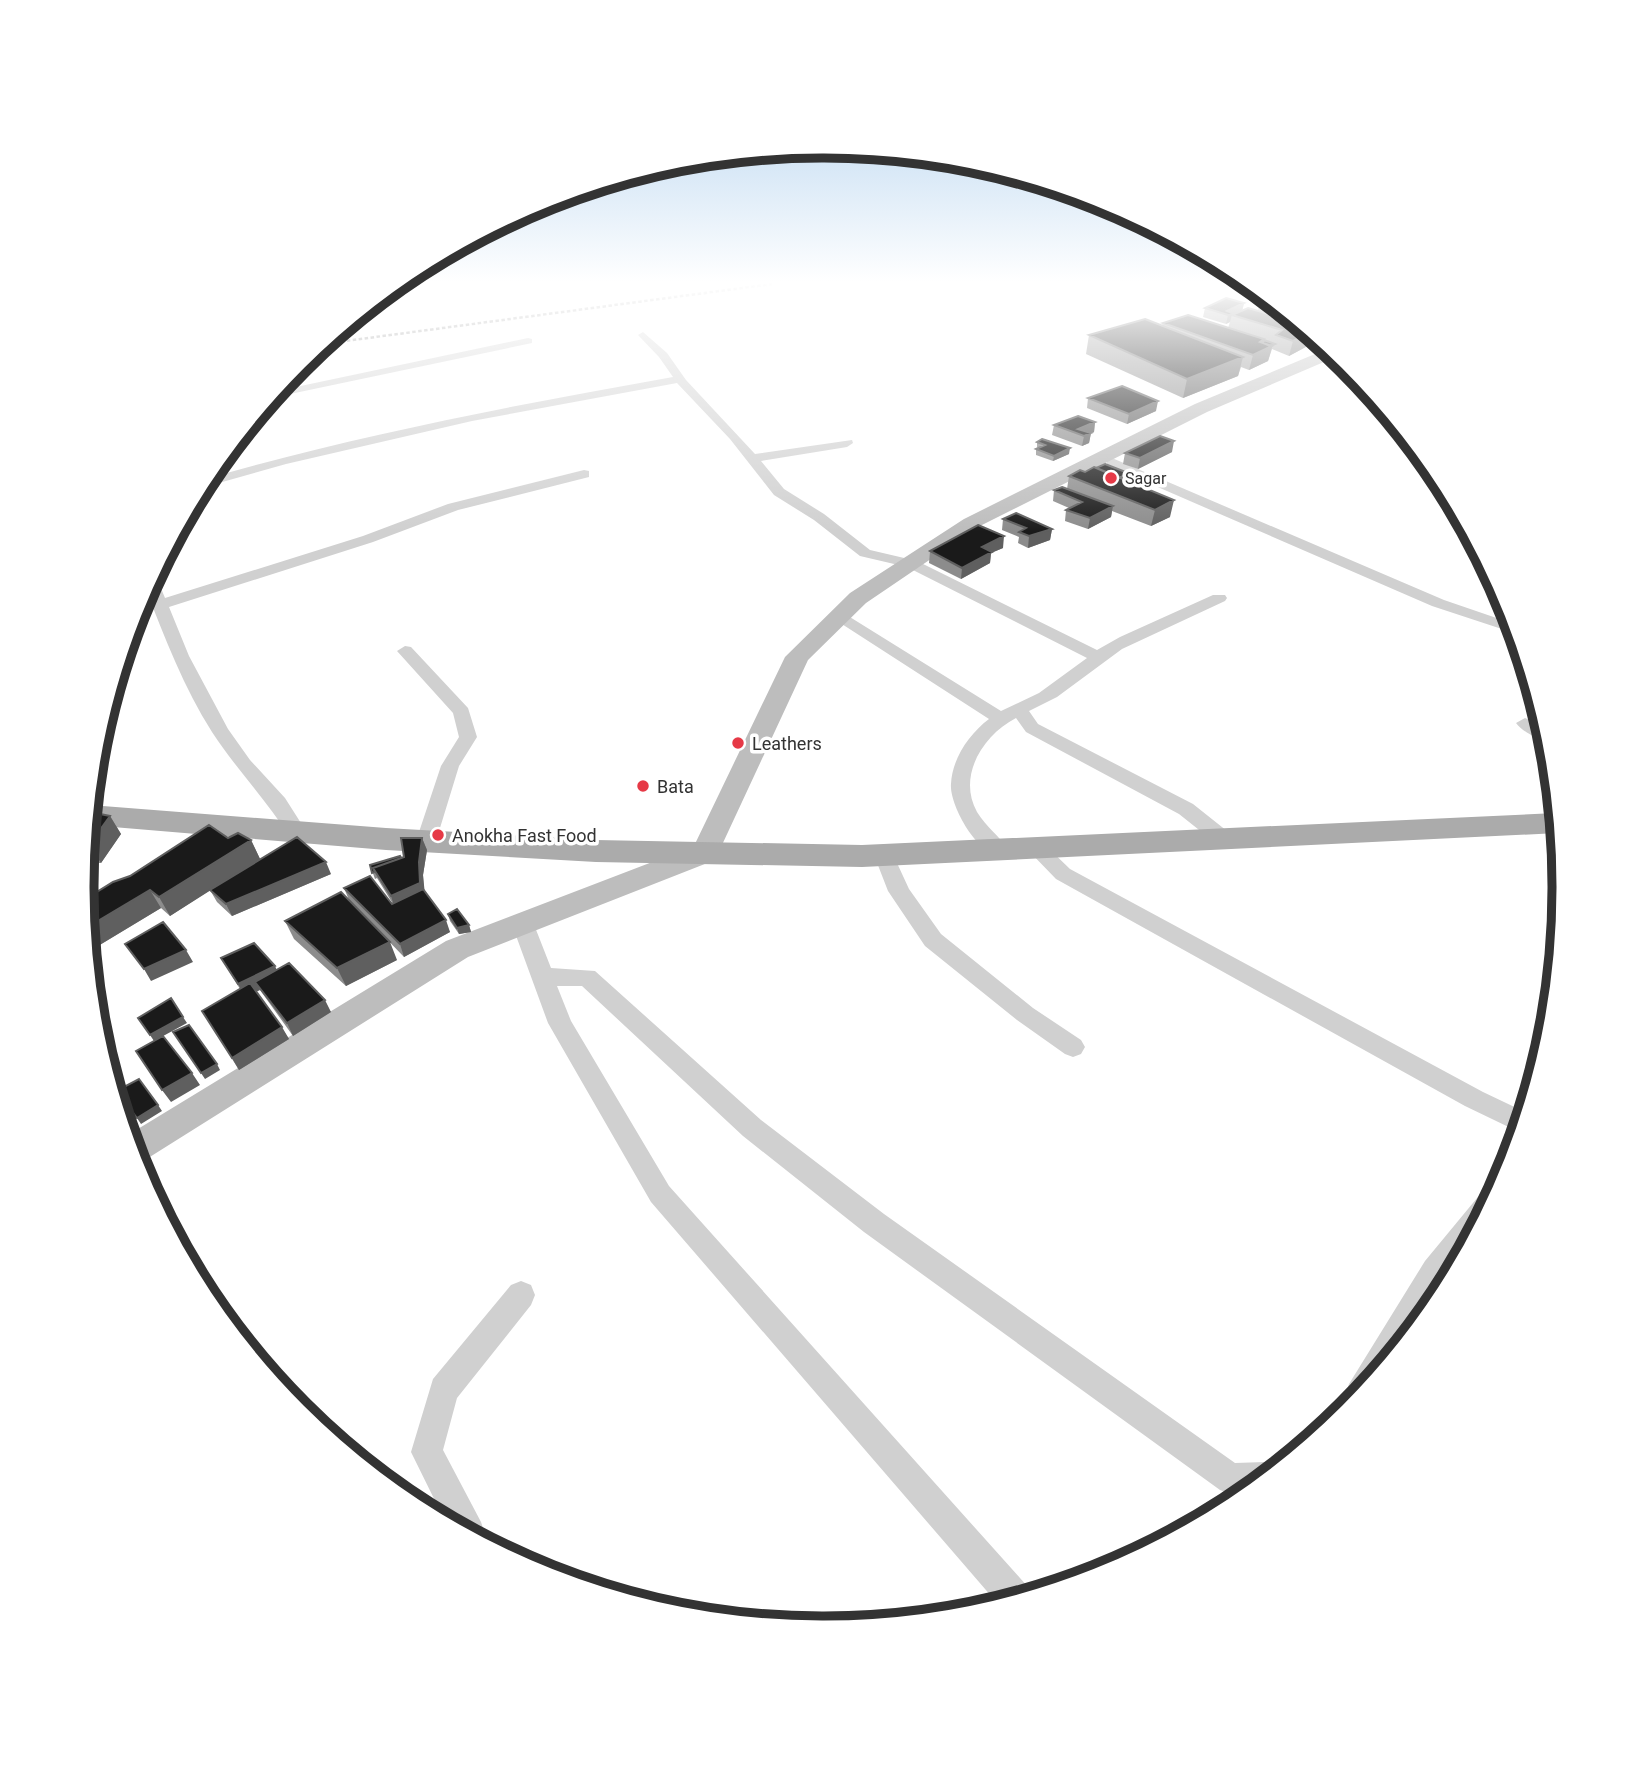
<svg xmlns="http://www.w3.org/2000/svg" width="1646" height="1774" font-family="Roboto,sans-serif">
	<rect width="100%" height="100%" fill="#fff"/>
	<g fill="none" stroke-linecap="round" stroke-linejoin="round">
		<path fill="#d0d0d0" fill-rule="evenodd" d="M643,332L667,353L686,380L755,454L852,440L853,443L847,447L761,461L784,489L824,514L870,550L917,561L1097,650L1120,637L1213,595H1225L1227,598L1225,601L1122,649L1057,697L1029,711L1038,724L1193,804L1232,835L1235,840L1232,845H1218L1179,814L1026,732L1016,718C983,735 957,776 977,812C986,827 1000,836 1008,850L1005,855C981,862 949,806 951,784C952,759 969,734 989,719L831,617L839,612L845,614L1001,711L1039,693L1087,658L907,567L860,556L814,520L774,495L730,439L677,383L472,421L286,464L201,488L205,479C359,435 515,405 673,377L659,357L638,335Z
			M528,338L532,339V343L271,398L277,391Z
			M1112,458L1444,600L1514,624L1517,634L1432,606L1107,465V459Z
			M584,470L589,471V477L458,510L373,542L169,607L189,656L228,729L250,760L285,798L306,831L303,836H289C266,799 236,769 212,732C184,688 165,638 146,590L153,577L158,581L165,598L363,536L448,504Z
			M405,646L411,647L468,708L477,737L459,766L436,841L433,846H419L416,841L441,766L459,737L453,713L397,651Z
			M1525,718L1545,727L1549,741C1538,740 1523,732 1516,723Z
			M1036,841L1043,843L1070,869L1483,1092L1525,1112L1519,1132L1465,1106L1056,879L1026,848L1029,843Z
			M884,848L891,850L909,889L941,934L1033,1008L1081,1040L1085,1047L1081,1054L1073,1057L1065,1054L1017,1020L925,946L888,891L874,855L877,850Z
			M522,914L530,916L533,922L551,968L595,971L761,1120L884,1214L1235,1463L1265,1462L1277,1468C1257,1485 1247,1502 1220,1490L864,1232L743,1136L582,986H557L571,1021L669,1186L1028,1587L1031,1594L998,1604L651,1202L548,1023L511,922L514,916Z
			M1491,1189L1496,1191L1458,1263L1420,1321L1349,1406L1345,1395L1349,1384L1425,1261L1482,1192Z
			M521,1281L531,1285L535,1295L531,1305L457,1398L443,1450L481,1522L485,1534L483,1541L445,1521L411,1452L433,1379L511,1285Z"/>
		<path fill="#bdbdbd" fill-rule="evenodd" d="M1327,349L1338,356L1207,412L978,527L866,603L808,660L715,860L468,957L137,1165L128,1135L446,941L694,846L785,657L850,593L964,519L1195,404Z"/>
		<path fill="#ababab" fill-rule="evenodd" d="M90,805L386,828L596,840L862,845L1556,813L1558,833L862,867L596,862L386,850L89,825Z"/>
		<path stroke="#888" stroke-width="2.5" stroke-dasharray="3.5 2.5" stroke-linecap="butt" d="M323,344L772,284"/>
	</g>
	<path fill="#8c8c8c" d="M1264,295L1316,338L1315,342L1289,356L1272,349L1268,361L1249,370L1241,367L1238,376L1183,398L1086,354L1089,335L1162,325L1163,323L1228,328L1230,322L1226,324L1203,317L1205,308L1244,303L1242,311L1265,313L1258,310L1261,296Z
		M1348,365L1357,375L1341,371L1343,367Z
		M1088,398L1156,411L1127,424L1087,408Z
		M1095,422L1094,432L1091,433L1089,443L1082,446L1052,435L1054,425Z
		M1037,442L1069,454L1053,461L1036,455V449L1039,448L1037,447Z
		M1172,452L1138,469L1123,464L1125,453Z
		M1096,468L1127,478L1124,480L1170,517L1151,526L1112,511L1111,517L1088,529L1065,521L1066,510L1069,508L1053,501L1054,490L1067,489L1069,476Z
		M1003,519L1052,529L1050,540L1028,548L1018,543L1019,537L1002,530Z
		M1003,548L991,553L990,563L961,579L929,563L930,551Z
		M90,812L110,816L121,834L101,863H85Z
		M228,838L251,840L260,859L331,874L232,916L217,902L210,890L170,916L161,908L98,946L87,936L84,900Z
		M422,838L427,850L423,875L424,891L450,932L404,957L349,900L344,888L393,904L377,878L375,879L370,865L404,857Z
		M448,914L469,925L471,932L459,934L450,921Z
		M285,921L397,960L346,986L294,939Z
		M221,958L277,970L331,1012L293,1036L260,990L256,991L289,1039L239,1070L202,1011L240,989Z"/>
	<path fill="#5f5f5f" d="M1244,303L1242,312L1232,315L1230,322L1226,324L1228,315L1227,311Z
		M1310,333L1316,338L1315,342L1289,356L1293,341Z
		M1264,339L1261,352L1273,344L1268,361L1249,370L1253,355L1260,342Z
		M1243,357L1238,376L1183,398L1187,379Z
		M1158,401L1156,411L1127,424L1129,414Z
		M1095,422L1094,432L1091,433L1089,443L1082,446L1084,436L1078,429Z
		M1174,441L1172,452L1138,469L1140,458Z
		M1070,448L1069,454L1053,461L1054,456Z
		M1128,473L1127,478L1116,484L1117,478Z
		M1174,500L1170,517L1151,526L1155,510Z
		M1113,506L1111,517L1088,529L1090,518Z
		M1052,529L1050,540L1028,548L1029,536Z
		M1004,536L1003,548L991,553L990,563L961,579L962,568L982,547Z
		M110,816L121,834L101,863L89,845Z
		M422,838L427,850L423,875L425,895L395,909L391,896L419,862Z
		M251,840L260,859L170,916L159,897Z
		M326,862L331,874L232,916L226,904Z
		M150,890L161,908L98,946L86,928Z
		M446,920L450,932L404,957L400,944Z
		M469,925L471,932L459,934L457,928Z
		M390,942L397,960L346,986L337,968Z
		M186,950L193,962L151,981L144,969Z
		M275,966L281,979L255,982L260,990L245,997L238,984Z
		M325,1000L331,1012L293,1036L287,1023Z
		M183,1017L187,1023L154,1041L150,1035Z
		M282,1027L289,1039L239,1070L232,1058Z
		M217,1064L220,1070L205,1079L201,1073Z
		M192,1073L200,1085L171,1102L162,1090Z
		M158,1105L162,1111L141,1124L137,1118Z"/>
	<path fill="#1a1a1a" stroke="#5f5f5f" stroke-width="2" d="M1226,298L1244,303L1227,311L1232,313L1228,315L1205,308Z
		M1277,306L1285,313L1271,308Z
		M1248,308L1296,322L1310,333L1293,341L1276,335L1282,330L1232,315Z
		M1188,315L1264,339L1260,342L1272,346L1253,355L1163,323Z
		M1145,319L1243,357L1187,379L1089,335Z
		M1264,340L1275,344L1270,346L1263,343Z
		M1122,386L1158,401L1129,414L1088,398Z
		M1078,416L1095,422L1078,429L1091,433L1084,436L1054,425Z
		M1160,436L1174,441L1140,458L1125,453Z
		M1042,439L1070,448L1054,456L1036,449L1045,445L1037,442Z
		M1105,464L1128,473L1119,478L1096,468Z
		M1094,467L1174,500L1155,510L1069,476L1080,470L1085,472Z
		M1062,487L1113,506L1090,518L1066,510L1082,502L1054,490Z
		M1016,513L1052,529L1029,536L1019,532L1026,528L1003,519Z
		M978,525L1004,536L982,547L992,552L962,568L930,551Z
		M90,812L110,816L89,845H86Z
		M209,825L228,838L238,833L251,840L159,897L150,890L86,928L84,900L113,882L130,876Z
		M297,837L326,862L226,904L210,890Z
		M401,838H422L419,862L420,883L391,896L373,868L404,857Z
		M400,856L401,858L373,868L375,872L372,873L370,865Z
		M370,876L392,904L423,889L446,920L400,944L344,888Z
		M341,892L390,942L337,968L285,921Z
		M457,909L469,925L457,928L448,914Z
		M163,922L186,950L144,969L125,944Z
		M254,943L275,966L238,984L221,958Z
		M289,963L325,1000L287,1023L255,982Z
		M250,983L282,1027L232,1058L202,1011Z
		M171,998L183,1017L150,1035L138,1018Z
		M189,1025L217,1064L201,1073L173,1032Z
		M163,1036L192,1073L162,1090L136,1051Z
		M139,1079L158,1105L137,1118L116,1091Z"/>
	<linearGradient id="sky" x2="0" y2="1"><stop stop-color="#9ec6ea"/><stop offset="0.53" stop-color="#fff"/><stop offset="1" stop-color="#fff" stop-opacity="0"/></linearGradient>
	<rect width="1646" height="532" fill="url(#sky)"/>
	<g fill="#e63946" stroke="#fff" stroke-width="2.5">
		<circle cx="1111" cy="478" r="7"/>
		<circle cx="738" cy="743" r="7"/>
		<circle cx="643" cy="786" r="7"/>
		<circle cx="438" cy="835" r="7"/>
	</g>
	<g text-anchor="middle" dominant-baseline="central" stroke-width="7" stroke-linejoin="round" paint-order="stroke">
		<g font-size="16" fill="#333" stroke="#fff" text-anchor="start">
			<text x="1125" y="478">Sagar</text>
		</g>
		<g font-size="18" fill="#333" stroke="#fff" text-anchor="start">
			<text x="752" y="743">Leathers</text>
			<text x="657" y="786">Bata</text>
			<text x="452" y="835">Anokha Fast Food</text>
		</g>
	</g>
	<path d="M0 0H1646V1774H0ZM822 158H824A728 728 0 0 1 1552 886V888A728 728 0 0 1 824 1616H822A728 728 0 0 1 94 888V886A728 728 0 0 1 822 158Z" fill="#fff" fill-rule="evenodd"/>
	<path fill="none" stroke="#333" stroke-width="9" d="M822 158H824A728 728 0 0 1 1552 886V888A728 728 0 0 1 824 1616H822A728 728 0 0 1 94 888V886A728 728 0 0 1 822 158Z"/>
</svg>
